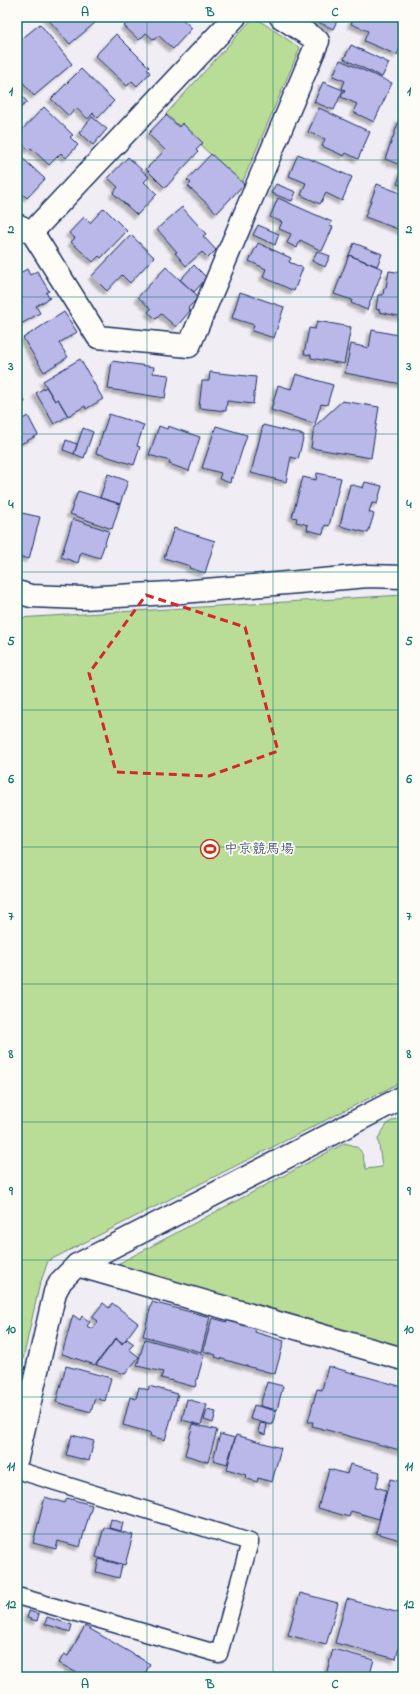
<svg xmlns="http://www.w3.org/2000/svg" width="420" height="1694" font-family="'Indie Flower','Klee One',sans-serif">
	<defs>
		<filter id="shadow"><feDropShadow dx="-3.5" dy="3.5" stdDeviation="1" flood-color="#0004"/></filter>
	</defs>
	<rect width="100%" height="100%" fill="#f0eef4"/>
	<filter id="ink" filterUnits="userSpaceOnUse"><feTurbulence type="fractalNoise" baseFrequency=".025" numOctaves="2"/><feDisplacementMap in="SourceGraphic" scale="8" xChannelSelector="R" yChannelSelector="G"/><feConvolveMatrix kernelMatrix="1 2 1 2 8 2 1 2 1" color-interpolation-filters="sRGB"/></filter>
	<g filter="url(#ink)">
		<path fill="#b9dd97" stroke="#6a867a" d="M254,17L300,48L242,183L166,114Z
			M403,595V1081L48,1261L39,1287L17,1386V618Z
			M403,1115V1349L114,1266L345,1143C364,1148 361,1151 366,1169L382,1167L378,1138L388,1123Z"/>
		<path fill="#bab7e9" stroke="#1b2f5e" filter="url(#shadow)" d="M46,17H90L95,23L70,44Z
			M133,17H180L192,28L173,49L158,35L154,40L146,33L139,40L124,26Z
			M307,17H339L333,29Z
			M354,17H398L403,19V41L397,55L364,41L368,31L351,24Z
			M40,24L72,64L34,96L17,75V43Z
			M116,34L149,67L147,69L150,73L137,86L132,81L127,86L95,56Z
			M351,45L389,63L382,77L344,59Z
			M340,60L392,83L374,122L353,112L357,104L341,97L345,90L342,88L345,81L333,76Z
			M81,69L114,101L98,118L93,113L88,119L76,108L69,116L51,99Z
			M323,82L343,90L334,110L314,102Z
			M17,90L27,102L17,111Z
			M44,107L73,135L70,137L78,145L66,158L61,153L49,165L31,148L29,150L17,139V135Z
			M319,108L370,132L358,159L346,153L344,156L322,146L325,139L308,132Z
			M166,115L179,127L182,123L203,143L196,150L198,152L165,188L146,169L165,150L148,134Z
			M92,117L107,129L93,145L79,133Z
			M400,118L403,119V166L385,159Z
			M17,153L45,179L27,198L17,189Z
			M211,154L244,184L217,213L188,186L191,183L187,180Z
			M298,154L352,177L342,201L326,193L320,204L301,195L306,183L289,176Z
			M128,157L149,177L144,182L157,194L137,215L113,193L118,187L108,178Z
			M402,170L403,171V186L397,184Z
			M276,184L296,192L292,201L271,193Z
			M377,184L403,194V231L365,217Z
			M278,198L332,222L329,226L333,227L322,251L300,240L297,248L287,243L291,234L279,229L282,222L270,217Z
			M182,207L206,234L203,236L216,250L208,258L202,252L186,266L175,253L177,252L157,229Z
			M104,208L127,231L101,258L99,256L93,262L71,242L75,238L69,233L84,217L90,223Z
			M258,225L279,234L275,245L253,235Z
			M131,235L154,257L130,283L122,275L107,291L92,276Z
			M258,243L291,258L289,262L303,268L294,291L263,277L266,269L249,261Z
			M354,243L382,254L377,266L349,255Z
			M317,251L330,256L325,267L312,261Z
			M349,255L383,269L367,310L351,303L352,300L334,294Z
			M194,265L207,278L194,292L180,280Z
			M166,267L199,297L188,308L190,311L176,327L161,314L156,319L148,312L151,309L138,297Z
			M27,269L30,275L37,271L49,291L46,293L50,298L36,306L40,313L21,324L17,320V275Z
			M389,271L403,273V317L379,312L380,310L376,309L378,295H383L384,288H386Z
			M240,292L284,307L274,338L252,331L254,325L232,318Z
			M64,312L77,332L59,343L68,357L44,372L23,338Z
			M317,321L351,327L344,364L311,358V355L304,354L309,328L315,329Z
			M372,330L403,336V382L401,384L345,373L351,344L369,348Z
			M80,359L103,399L86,409L85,406L68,416L58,399L55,401L43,381Z
			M112,361L154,367L153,373L169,375L165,398L108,389Z
			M210,372L256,377L253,404L227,401L226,411L199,408L202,381H209Z
			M296,374L333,385L327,405L321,404L315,424L271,410L278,385L291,389Z
			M17,386L25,402L17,406Z
			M46,387L55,401L58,399L68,416L54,424L36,393Z
			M342,401L379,407L371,458L311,448L314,427Z
			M109,414L144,425L137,446L140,447L134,465L96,453Z
			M28,416L38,435L17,446V422Z
			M263,425L304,435L298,459L291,457L286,482L251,473Z
			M159,426L167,429L168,426L200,437L189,471L169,464L170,461L149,455Z
			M216,426L247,435L233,478L231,477L230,483L219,479L221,473L202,468Z
			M83,428L93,432L84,458L74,454Z
			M66,440L77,444L74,454L63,450Z
			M317,473L341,478L329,526L325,525L323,534L307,530L308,525L296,522L297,518L292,517L303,477L316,480Z
			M108,474L128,481L120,504L100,498Z
			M365,482L382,486L377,504L372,503L369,512L374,514L368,533L340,526L350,484L363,488Z
			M78,491L120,504L112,529L70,514Z
			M17,512L40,517L29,559L17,556Z
			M73,519L109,531L100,558L81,552L78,563L61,557Z
			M174,528L215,541L205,573L189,568L190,566L164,558Z
			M152,1302L210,1317L201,1352L143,1336Z
			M103,1303L109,1308L112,1303L138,1323L123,1343L116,1338L95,1365L62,1354L73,1315L80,1320L82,1316L90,1322L87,1326L92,1329L98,1321L92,1317Z
			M212,1318L227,1322V1320L256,1327L255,1332L284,1341L275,1374L215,1357L216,1355L203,1351Z
			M116,1339L122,1344L127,1339L134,1344L129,1349L139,1357L125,1374L96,1365Z
			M145,1339L204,1355L195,1387L161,1378L163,1372L137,1366Z
			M66,1366L111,1378L105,1401L95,1398L91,1412L56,1402Z
			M328,1366L403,1387V1451L312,1426L313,1422H308L317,1389L322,1390Z
			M267,1382L283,1386L277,1410L260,1406Z
			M149,1386L178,1394L165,1440L150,1436L151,1433L123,1425L130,1397L136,1399L139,1387L148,1390Z
			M187,1399L207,1405L201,1425L182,1420Z
			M254,1405L276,1411L272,1425L250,1419Z
			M207,1410L216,1412L213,1423L204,1420Z
			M260,1423L267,1424L265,1435L258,1432Z
			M193,1424L217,1430L208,1462L185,1455Z
			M220,1434L235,1438L227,1464L213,1460Z
			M72,1435L94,1441L89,1461L66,1455Z
			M236,1435L281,1448L272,1482L258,1478L257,1482L245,1478L246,1475L227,1469Z
			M350,1464L380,1472L376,1487L386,1490L379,1519L351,1511L349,1517L318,1508L329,1469L347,1474Z
			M390,1479L402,1482L400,1488L403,1489V1541L376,1533Z
			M45,1497L65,1503L67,1498L92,1505L80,1547L58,1541L56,1549L33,1543Z
			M111,1519L123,1523L121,1531L109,1528Z
			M104,1527L133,1535L125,1565L96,1557Z
			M99,1559L122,1565L119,1578L96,1572Z
			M300,1593L338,1603L326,1645L288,1635Z
			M347,1599L403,1614V1632L396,1659L335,1643Z
			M29,1611L39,1614L37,1621L27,1618Z
			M47,1617L72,1625L70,1632L45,1624Z
			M85,1626L150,1664L143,1677H84L59,1663L64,1654L68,1656Z
			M333,1649L374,1660L369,1677H335L326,1675Z"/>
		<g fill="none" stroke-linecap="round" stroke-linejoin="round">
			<g stroke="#1b2f5e" stroke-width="19">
				<path id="lane" d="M17,1470L250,1542L219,1654L17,1596"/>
			</g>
			<g stroke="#1b2f5e" stroke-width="25">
				<path id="street" d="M17,225L32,232L235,17
					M32,232L98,337L189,346L318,41L281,17
					M17,592L31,596L83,598L170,593L368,576L403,577
					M77,1265L403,1359"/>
			</g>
			<g stroke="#1b2f5e" stroke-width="25">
				<path id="secondary" d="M17,1458L55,1292L61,1281L77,1265L403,1097"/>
			</g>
			<use href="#lane" stroke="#fdfcf7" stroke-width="16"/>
			<use href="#street" stroke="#fdfcf7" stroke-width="22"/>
			<use href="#secondary" stroke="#fdfcf7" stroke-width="22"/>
		</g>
	</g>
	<path fill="none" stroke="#d62828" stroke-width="3" stroke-dasharray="8 5" stroke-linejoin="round" d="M146,595L245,627L278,751L209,776L116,772L89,673Z"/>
	<path fill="none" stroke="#0f766e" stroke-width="1" stroke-opacity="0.55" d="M147,17V1677M273,17V1677M17,160H403M17,297H403M17,434H403M17,572H403M17,710H403M17,847H403M17,984H403M17,1122H403M17,1260H403M17,1397H403M17,1534H403"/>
	<defs>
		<g id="stadium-ring" transform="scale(1)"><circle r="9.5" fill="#fdfcf7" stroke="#c8321e" stroke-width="1.5"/><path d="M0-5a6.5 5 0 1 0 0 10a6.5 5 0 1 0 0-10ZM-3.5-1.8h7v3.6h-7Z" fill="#c8321e"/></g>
	</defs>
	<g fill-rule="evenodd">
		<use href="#stadium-ring" x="210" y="849"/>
	</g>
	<g text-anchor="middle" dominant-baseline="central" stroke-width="3.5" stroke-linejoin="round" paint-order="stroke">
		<g font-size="14" fill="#1b2f5e" stroke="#fdfcf7" text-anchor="start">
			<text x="224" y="849">中京競馬場</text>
		</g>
	</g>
	<rect width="420" height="1694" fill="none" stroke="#fdfcf7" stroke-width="44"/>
	<rect x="22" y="22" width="376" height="1650" fill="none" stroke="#0f766e" stroke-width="1.5"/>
	<g font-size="13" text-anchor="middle" font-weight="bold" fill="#0f766e">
		<text x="85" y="16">A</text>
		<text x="210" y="16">B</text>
		<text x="335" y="16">C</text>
		<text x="11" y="95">1</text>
		<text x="409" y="95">1</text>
		<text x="11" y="233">2</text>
		<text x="409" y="233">2</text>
		<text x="11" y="370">3</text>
		<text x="409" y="370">3</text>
		<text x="11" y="508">4</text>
		<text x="409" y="508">4</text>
		<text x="11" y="645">5</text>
		<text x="409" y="645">5</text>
		<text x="11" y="783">6</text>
		<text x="409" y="783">6</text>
		<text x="11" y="920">7</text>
		<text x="409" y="920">7</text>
		<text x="11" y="1058">8</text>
		<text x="409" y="1058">8</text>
		<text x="11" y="1195">9</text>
		<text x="409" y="1195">9</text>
		<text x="11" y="1333">10</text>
		<text x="409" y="1333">10</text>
		<text x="11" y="1470">11</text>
		<text x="409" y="1470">11</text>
		<text x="11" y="1608">12</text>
		<text x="409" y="1608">12</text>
		<text x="85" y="1688">A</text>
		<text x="210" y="1688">B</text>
		<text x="335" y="1688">C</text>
	</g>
</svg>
